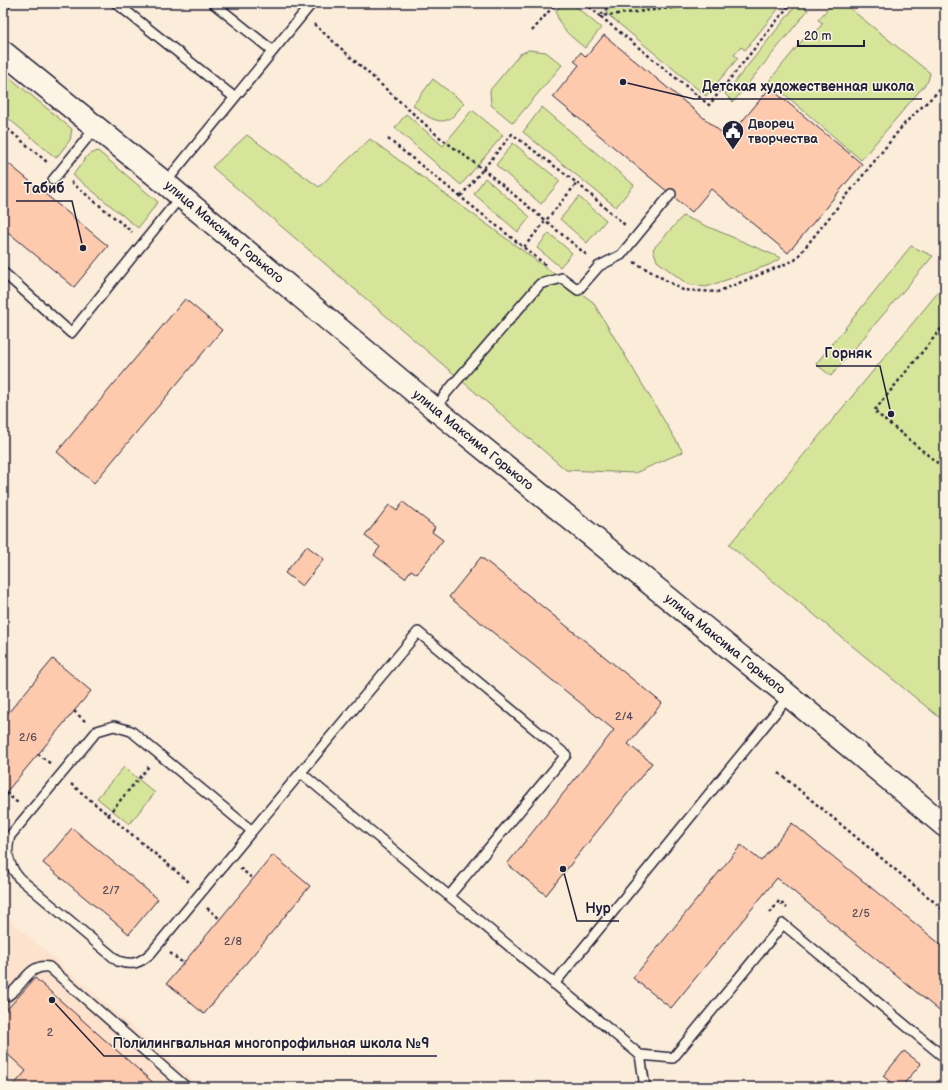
<svg xmlns="http://www.w3.org/2000/svg" width="948" height="1090" font-family="'Balsamiq Sans',sans-serif">
	<rect width="100%" height="100%" fill="#fcecda"/>
	<filter id="ink" filterUnits="userSpaceOnUse"><feTurbulence type="fractalNoise" baseFrequency=".025" numOctaves="2"/><feDisplacementMap in="SourceGraphic" scale="8" xChannelSelector="R" yChannelSelector="G"/><feConvolveMatrix kernelMatrix="1 2 1 2 8 2 1 2 1" color-interpolation-filters="sRGB"/></filter>
	<g filter="url(#ink)">
		<path fill="#fde2cd" d="M3,914L201,1087H3Z"/>
		<path fill="#d6e599" stroke="#7c846a" d="M615,3H783L745,50L741,47L734,55L738,58L706,96L606,13Z
			M798,3L808,10L733,102L725,94Z
			M837,3H843L930,73L928,81L861,160L769,81L806,36L811,38L823,23L818,20L831,5Z
			M562,4L574,5L601,28L585,48C571,36 559,29 556,11Z
			M529,50L546,52L562,65L513,123L491,105L490,90L520,54Z
			M3,72L72,129L70,140L56,158L3,114Z
			M433,79L464,103C460,108 455,115 451,118C437,127 423,113 413,105Z
			M542,107L634,185L616,207L523,132Z
			M472,110L503,135L461,185L395,128L406,114L443,146Z
			M247,135L319,187L370,139L593,302L683,452L635,473L566,470L212,167Z
			M513,143L560,181L541,204L496,165Z
			M98,151L158,202L138,228L73,175L88,155Z
			M485,178L530,217L518,232L474,194Z
			M579,197L606,220L587,243L560,219Z
			M683,216L781,258L769,265L706,287L687,284L657,261L653,249Z
			M549,233L572,253L560,267L537,248Z
			M911,246L933,256L831,376L816,364Z
			M945,284V722L729,545Z
			M124,767L155,793L129,824L97,798Z"/>
		<path fill="#fecaae" stroke="#22223b" d="M604,35L728,138L770,88L862,164L788,253L711,189L692,212L553,97L579,65L574,61L581,52L586,57Z
			M3,159L108,246L74,287L3,228Z
			M185,299L222,330L94,483L57,452Z
			M403,502L435,527L432,532L443,540L417,574L411,570L405,578L374,555L380,547L365,536L389,505L397,511Z
			M307,546L324,559L302,586L285,573Z
			M481,557L662,703L628,744L652,763L546,895L507,864L614,730L449,597Z
			M53,659L91,691L3,796V719Z
			M792,823L945,948V1011L943,1014L777,878L671,1008L633,978L741,845L761,861Z
			M72,828L158,899L129,934L43,863Z
			M273,855L310,886L204,1014L167,983Z
			M35,978L158,1087H12L26,1071L3,1050V1014Z
			M904,1051L921,1064L901,1087H896L883,1076Z"/>
		<g fill="none" stroke-linecap="round" stroke-linejoin="round">
			<g stroke="#22223b" stroke-width="12">
				<path id="service" d="M116,3L234,97
					M213,3L273,51
					M3,6L6,3
					M53,180L96,127
					M165,183L312,3
					M3,272L71,333L181,196
					M435,409L447,392L540,284L562,278L578,290L599,266L621,255L671,194
					M114,726L131,731L252,831L151,953C140,963 132,966 118,961L19,878C8,865 5,852 10,836L97,731Z
					M301,773L449,896
					M252,831L418,632L566,755L449,896L640,1055L673,1058L783,924L945,1058
					M554,984L789,696
					M3,998C22,991 27,963 49,967L186,1087
					M640,1055L645,1087
					M940,1087L945,1081"/>
			</g>
			<g stroke="#22223b" stroke-width="25">
				<path id="secondary" d="M3,52L165,183L435,409L789,696L945,826"/>
			</g>
			<path stroke="#22223b" stroke-width="2.5" stroke-dasharray="3 3" stroke-linecap="butt" d="M585,3L600,16L716,3
				M611,3L600,16L709,105L791,3
				M943,3H945
				M314,24L438,136L484,170L588,256
				M3,27L8,30
				M532,31L556,3
				M3,125L47,162
				M388,139L547,266
				M71,182L132,232
				M461,196L512,134L577,183L625,225
				M524,247L577,183
				M634,262L683,290L717,292L795,260L905,123L945,85
				M945,324L874,411L945,469
				M74,711L86,722
				M38,754L51,764
				M779,773L945,911
				M71,784L189,882
				M6,793L18,803
				M108,815L149,766
				M240,868L253,879
				M207,908L220,919
				M770,913L779,901L787,908
				M170,953L183,963"/>
			<use href="#service" stroke="#fcf5e5" stroke-width="9"/>
			<use href="#secondary" stroke="#fcf5e5" stroke-width="22"/>
		</g>
	</g>
	<defs>
		<g id="civic-pin" transform="scale(1.15)"><path d="M0 17L-7.5 6A9.5 9.5 0 1 1 7.5 6Z" fill="#22223b" stroke="#fcf5e5"/><path d="M-.6-6.5H3V-4.5H.6V-3L4-1V1h2V6H-6V1h2V-1L-.6-3ZM-1.2 2.5V6h2.4V2.5Z" fill="#fff"/></g>
	</defs>
	<g fill-rule="evenodd">
		<use href="#civic-pin" x="733" y="131"/>
	</g>
	<g text-anchor="middle" dominant-baseline="central" stroke-width="3" stroke-linejoin="round" paint-order="stroke">
		<g font-size="11" fill="#594c58">
			<text x="624" y="716">2/4</text>
			<text x="28" y="737">2/6</text>
			<text x="111" y="890">2/7</text>
			<text x="861" y="913">2/5</text>
			<text x="233" y="941">2/8</text>
			<text x="50" y="1032">2</text>
		</g>
		<g font-size="13" font-weight="bold" fill="#22223b" stroke="#fcf5e5" text-anchor="start">
			<text x="748" y="124">Дворец<tspan x="748" dy="15">творчества</tspan></text>
		</g>
		<g font-size="13" fill="#22223b" stroke="#fcf5e5">
			<text transform="translate(224 232) rotate(40)">улица Максима Горького</text>
			<text transform="translate(473 440) rotate(39)">улица Максима Горького</text>
			<text transform="translate(725 644) rotate(39)">улица Максима Горького</text>
		</g>
	</g>
	<path fill="none" stroke="#22223b" stroke-width="1.5" d="M623 82L694 99H922M83 248L72 201H16M891 414L880 366H816M563 869L577 921H619M52 1000L104 1056H437"/>
	<g fill="#22223b" stroke="#fcf5e5" stroke-width="1.5">
		<circle cx="623" cy="82" r="4"/>
		<circle cx="83" cy="248" r="4"/>
		<circle cx="891" cy="414" r="4"/>
		<circle cx="563" cy="869" r="4"/>
		<circle cx="52" cy="1000" r="4"/>
	</g>
	<g font-size="14" text-anchor="middle" font-weight="bold" fill="#22223b" stroke="#fcf5e5" stroke-width="3" stroke-linejoin="round" paint-order="stroke">
		<text x="808" y="91">Детская художественная школа</text>
		<text x="44" y="193">Табиб</text>
		<text x="848" y="358">Горняк</text>
		<text x="598" y="913">Нур</text>
		<text x="271" y="1048">Полилингвальная многопрофильная школа №9</text>
	</g>
	<rect width="948" height="1090" fill="none" stroke="#fcf5e5" stroke-width="16"/>
	<rect x="8" y="8" width="932" height="1074" fill="none" stroke="#22223b" stroke-width="1.5" filter="url(#ink)"/>
	<path d="M798 40v6h66v-6" fill="none" stroke="#22223b" stroke-width="2"/>
	<text x="804" y="40" font-size="12" fill="#22223b" stroke="#fcf5e5" stroke-width="3" paint-order="stroke">20 m</text>
</svg>
